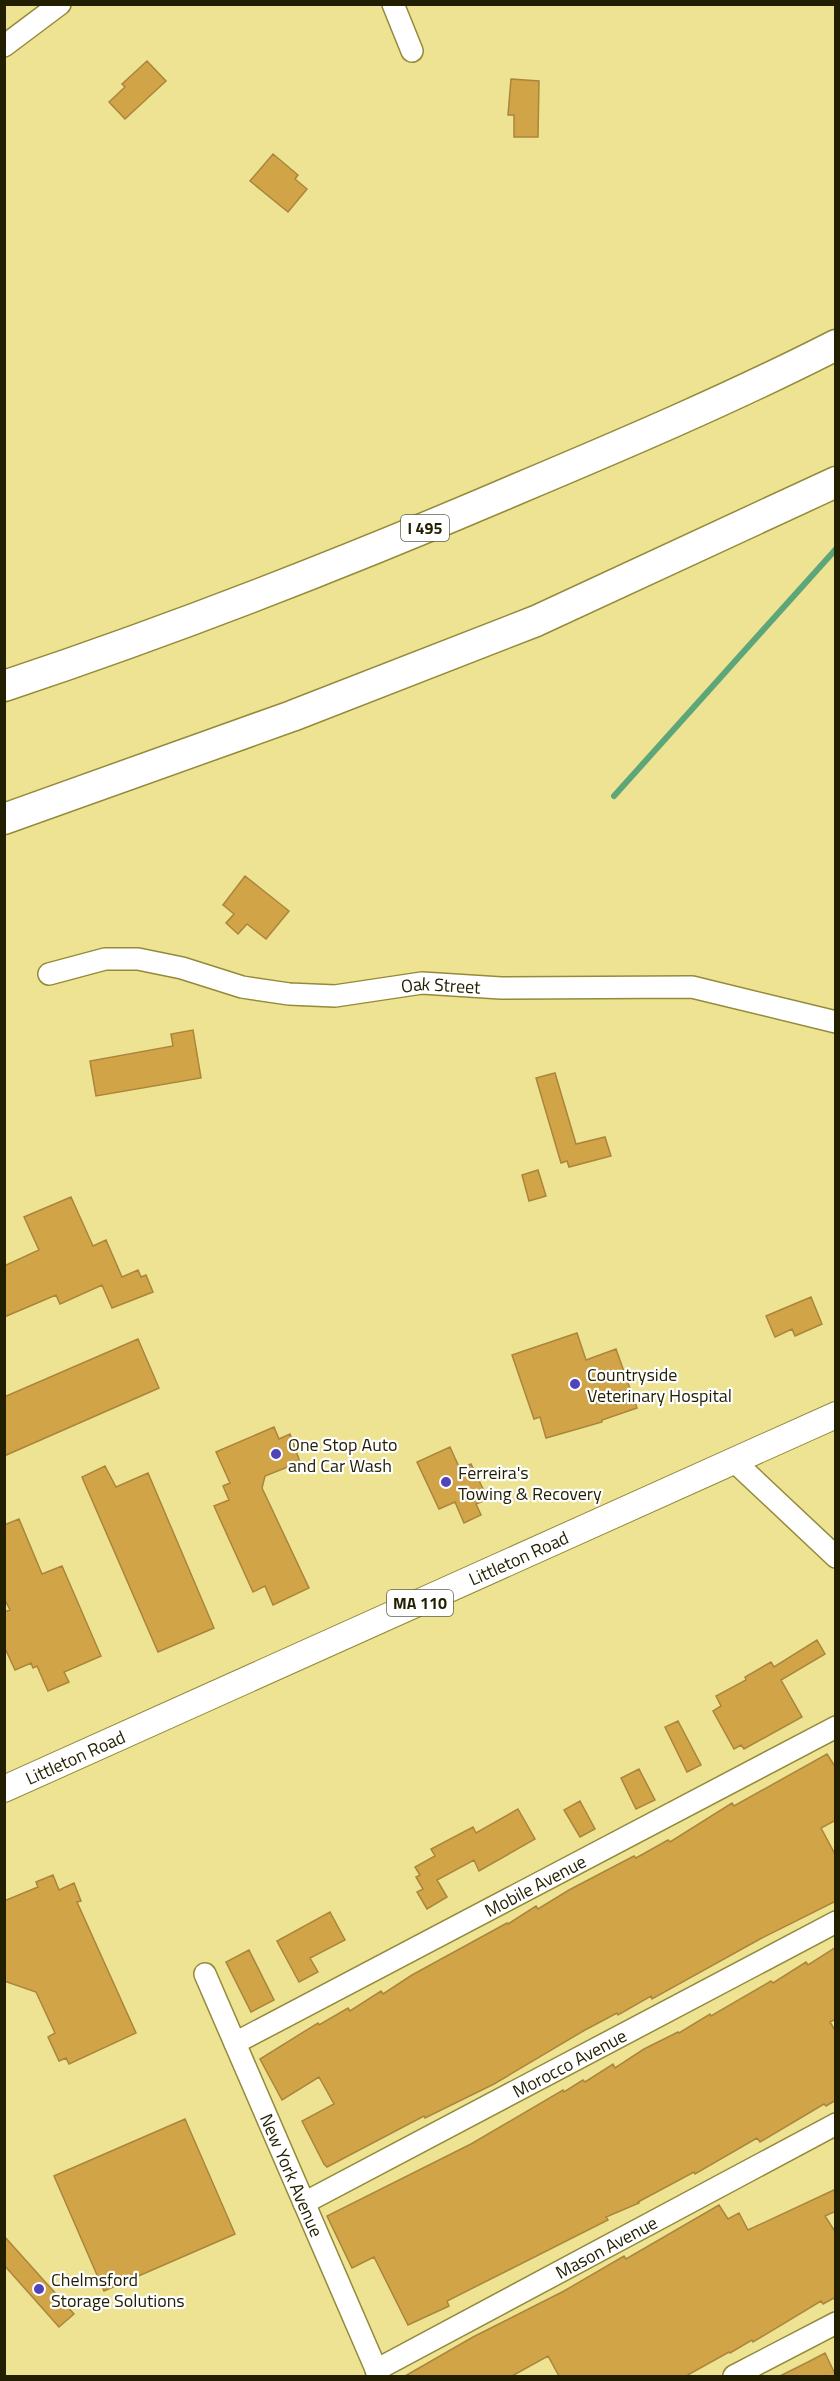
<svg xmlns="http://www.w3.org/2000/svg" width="840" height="2381" font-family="'Titillium Web',sans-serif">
	<rect width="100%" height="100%" fill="#ede392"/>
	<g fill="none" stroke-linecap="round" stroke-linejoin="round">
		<path stroke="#5da67a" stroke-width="6" d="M614,796L836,549"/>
	</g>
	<path fill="#d2a448" stroke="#aa853b" stroke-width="1.5" d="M147,61L166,81L125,119L109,102L125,87L122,84Z
		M511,79L539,81L538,137H514V115H508Z
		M273,154L298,175L295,179L307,189L288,212L250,181Z
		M245,876L289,911L266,939L247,924L238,934L226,923L234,914L223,905Z
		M193,1030L201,1078L96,1096L90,1061L173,1046L171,1034Z
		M555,1073L576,1144L605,1137L611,1156L569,1167L567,1161L561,1163L536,1078Z
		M538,1170L546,1196L529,1201L522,1175Z
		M71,1197L93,1246L106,1240L122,1277L138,1270L141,1277L146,1275L153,1292L112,1308L102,1285L60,1304L56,1295L4,1317V1266L39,1250L24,1217Z
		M811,1297L822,1324L795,1336L792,1329L775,1337L766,1316Z
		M577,1333L586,1360L616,1349L637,1408L602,1420V1422L546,1438L540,1417L534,1419L512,1355Z
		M138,1339L159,1388L4,1456V1397Z
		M274,1427L279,1439L290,1434L300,1462L265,1476L262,1488L309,1588L273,1605L265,1586L253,1592L214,1506L229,1500L223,1486L230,1483L216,1452Z
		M450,1447L460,1469L471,1464L488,1499L476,1504L481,1515L464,1523L455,1502L439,1509L417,1462Z
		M105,1466L116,1487L148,1473L214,1628L158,1652L82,1477Z
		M19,1519L42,1574L62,1566L101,1656L64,1672L69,1682L48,1691L37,1666L33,1668L31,1663L15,1670L4,1646V1612L10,1610L4,1598V1525Z
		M817,1640L825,1654L781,1680L802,1717L744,1749L741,1745L734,1749L713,1711L721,1706L716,1696L746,1680L745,1677L771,1662L774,1667Z
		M678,1721L701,1765L687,1772L665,1727Z
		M827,1754L836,1768V1820L821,1828L836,1856V1901L760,1939L652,1999L651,1996L618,2015L617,2013L585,2030L494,2084L425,2118L424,2116L327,2167L324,2164L302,2121L334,2104L319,2077L282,2100L260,2059L318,2023L319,2025L348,2008L350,2011L381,1991L383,1994L412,1975L507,1923L508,1924L536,1906L538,1909L569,1890L634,1856L636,1858L668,1840L670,1842L732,1803L734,1806Z
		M639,1769L655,1800L636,1809L621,1778Z
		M580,1801L595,1829L580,1837L564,1810Z
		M518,1809L535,1839L479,1871L474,1860L437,1880L447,1897L427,1909L417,1892L423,1889L416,1877L420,1875L415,1867L435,1856L431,1849L473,1827L476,1833Z
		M53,1875L59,1890L74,1883L81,1901L77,1902L136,2033L69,2064L66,2058L59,2061L48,2037L55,2033L36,1992L4,1981V1901L38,1887L36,1882Z
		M330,1912L345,1940L310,1958L318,1972L299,1982L277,1941Z
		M836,1947V2019L830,2022L836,2032V2100L826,2106L824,2104L760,2142L757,2138L695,2174L694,2172L638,2202L639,2203L606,2217L608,2220L447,2301L449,2306L408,2325L374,2257L352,2268L327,2216L471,2144L563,2090L564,2092L583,2080L585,2082L613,2064L615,2068L644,2049L678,2032L679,2033L710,2014L711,2016L771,1981L773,1983L806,1962L808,1965Z
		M249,1950L274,2000L251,2012L226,1962Z
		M185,2119L235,2234L104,2291L54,2176Z
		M836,2189V2211L825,2216L836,2233V2297L823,2304L821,2301L753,2342L752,2340L730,2353L729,2352L686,2376H559L548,2356L512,2376H405L473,2337L564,2291L624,2256L626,2259L719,2205L728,2219L739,2213L748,2230Z
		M4,2236L74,2314L59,2327L4,2265Z
		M825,2353L836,2376H780L808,2362Z"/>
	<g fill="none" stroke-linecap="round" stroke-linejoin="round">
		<g stroke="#948a3a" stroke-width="24">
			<g id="minor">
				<path d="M393,4L412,51"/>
				<path d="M4,46L60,4"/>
				<path id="s1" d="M49,974L105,959H138L182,968L242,987L289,994L335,996L422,983L501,988L692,987L836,1022"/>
				<path d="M735,1462L836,1557"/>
				<path id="s2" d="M205,1974L379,2376"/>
				<path id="s3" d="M235,2043L836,1727"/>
				<path id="s4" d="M304,2203L836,1922"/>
				<path id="s5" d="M376,2370L836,2124"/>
				<path d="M734,2376L836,2323"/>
			</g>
		</g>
		<g stroke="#948a3a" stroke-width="28">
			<g id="major">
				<path id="s6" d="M4,1789L836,1415"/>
			</g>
		</g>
		<g stroke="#948a3a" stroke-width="33">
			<path id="highway" d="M4,686C178,628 349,561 517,489C624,444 732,398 836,345
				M4,819L292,716L536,621L836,482"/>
		</g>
		<use href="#minor" stroke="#fff" stroke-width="21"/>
		<use href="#major" stroke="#fff" stroke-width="26"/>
		<use href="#highway" stroke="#fff" stroke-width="30"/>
	</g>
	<g fill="#5143ba" stroke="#fff" stroke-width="2">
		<circle cx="575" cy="1384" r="6"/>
		<circle cx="276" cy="1454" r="6"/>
		<circle cx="446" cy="1482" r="6"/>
		<circle cx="39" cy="2289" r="6"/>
	</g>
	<g text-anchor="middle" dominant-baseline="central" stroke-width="4.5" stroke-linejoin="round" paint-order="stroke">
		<g fill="#fff" stroke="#64624c" stroke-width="1.5">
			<rect x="401" y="515" width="48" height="26" rx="4.5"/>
			<rect x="387" y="1590" width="66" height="26" rx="4.5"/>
		</g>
		<g font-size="16" font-weight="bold" fill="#221e00">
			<text x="425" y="528">I 495</text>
			<text x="420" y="1603">MA 110</text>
		</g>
		<g font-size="18" fill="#221e00" stroke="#fff">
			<text stroke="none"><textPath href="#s1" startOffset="399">Oak Street</textPath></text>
			<text stroke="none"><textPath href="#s6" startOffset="564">Littleton Road</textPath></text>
			<text stroke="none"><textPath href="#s6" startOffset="78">Littleton Road</textPath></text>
			<text stroke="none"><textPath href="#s3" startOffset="339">Mobile Avenue</textPath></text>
			<text stroke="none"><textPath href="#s4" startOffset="300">Morocco Avenue</textPath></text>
			<text stroke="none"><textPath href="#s2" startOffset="219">New York Avenue</textPath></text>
			<text stroke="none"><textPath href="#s5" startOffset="261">Mason Avenue</textPath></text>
		</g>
		<g font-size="18" fill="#221e00" stroke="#fff" text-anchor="start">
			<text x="587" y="1374">Countryside<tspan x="587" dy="21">Veterinary Hospital</tspan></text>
			<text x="288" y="1444">One Stop Auto<tspan x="288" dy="21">and Car Wash</tspan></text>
			<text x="458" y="1472">Ferreira's<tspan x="458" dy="21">Towing &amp; Recovery</tspan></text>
			<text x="51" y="2279">Chelmsford<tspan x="51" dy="21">Storage Solutions</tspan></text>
		</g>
	</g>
	<rect width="840" height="2381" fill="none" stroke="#221e00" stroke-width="12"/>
</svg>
